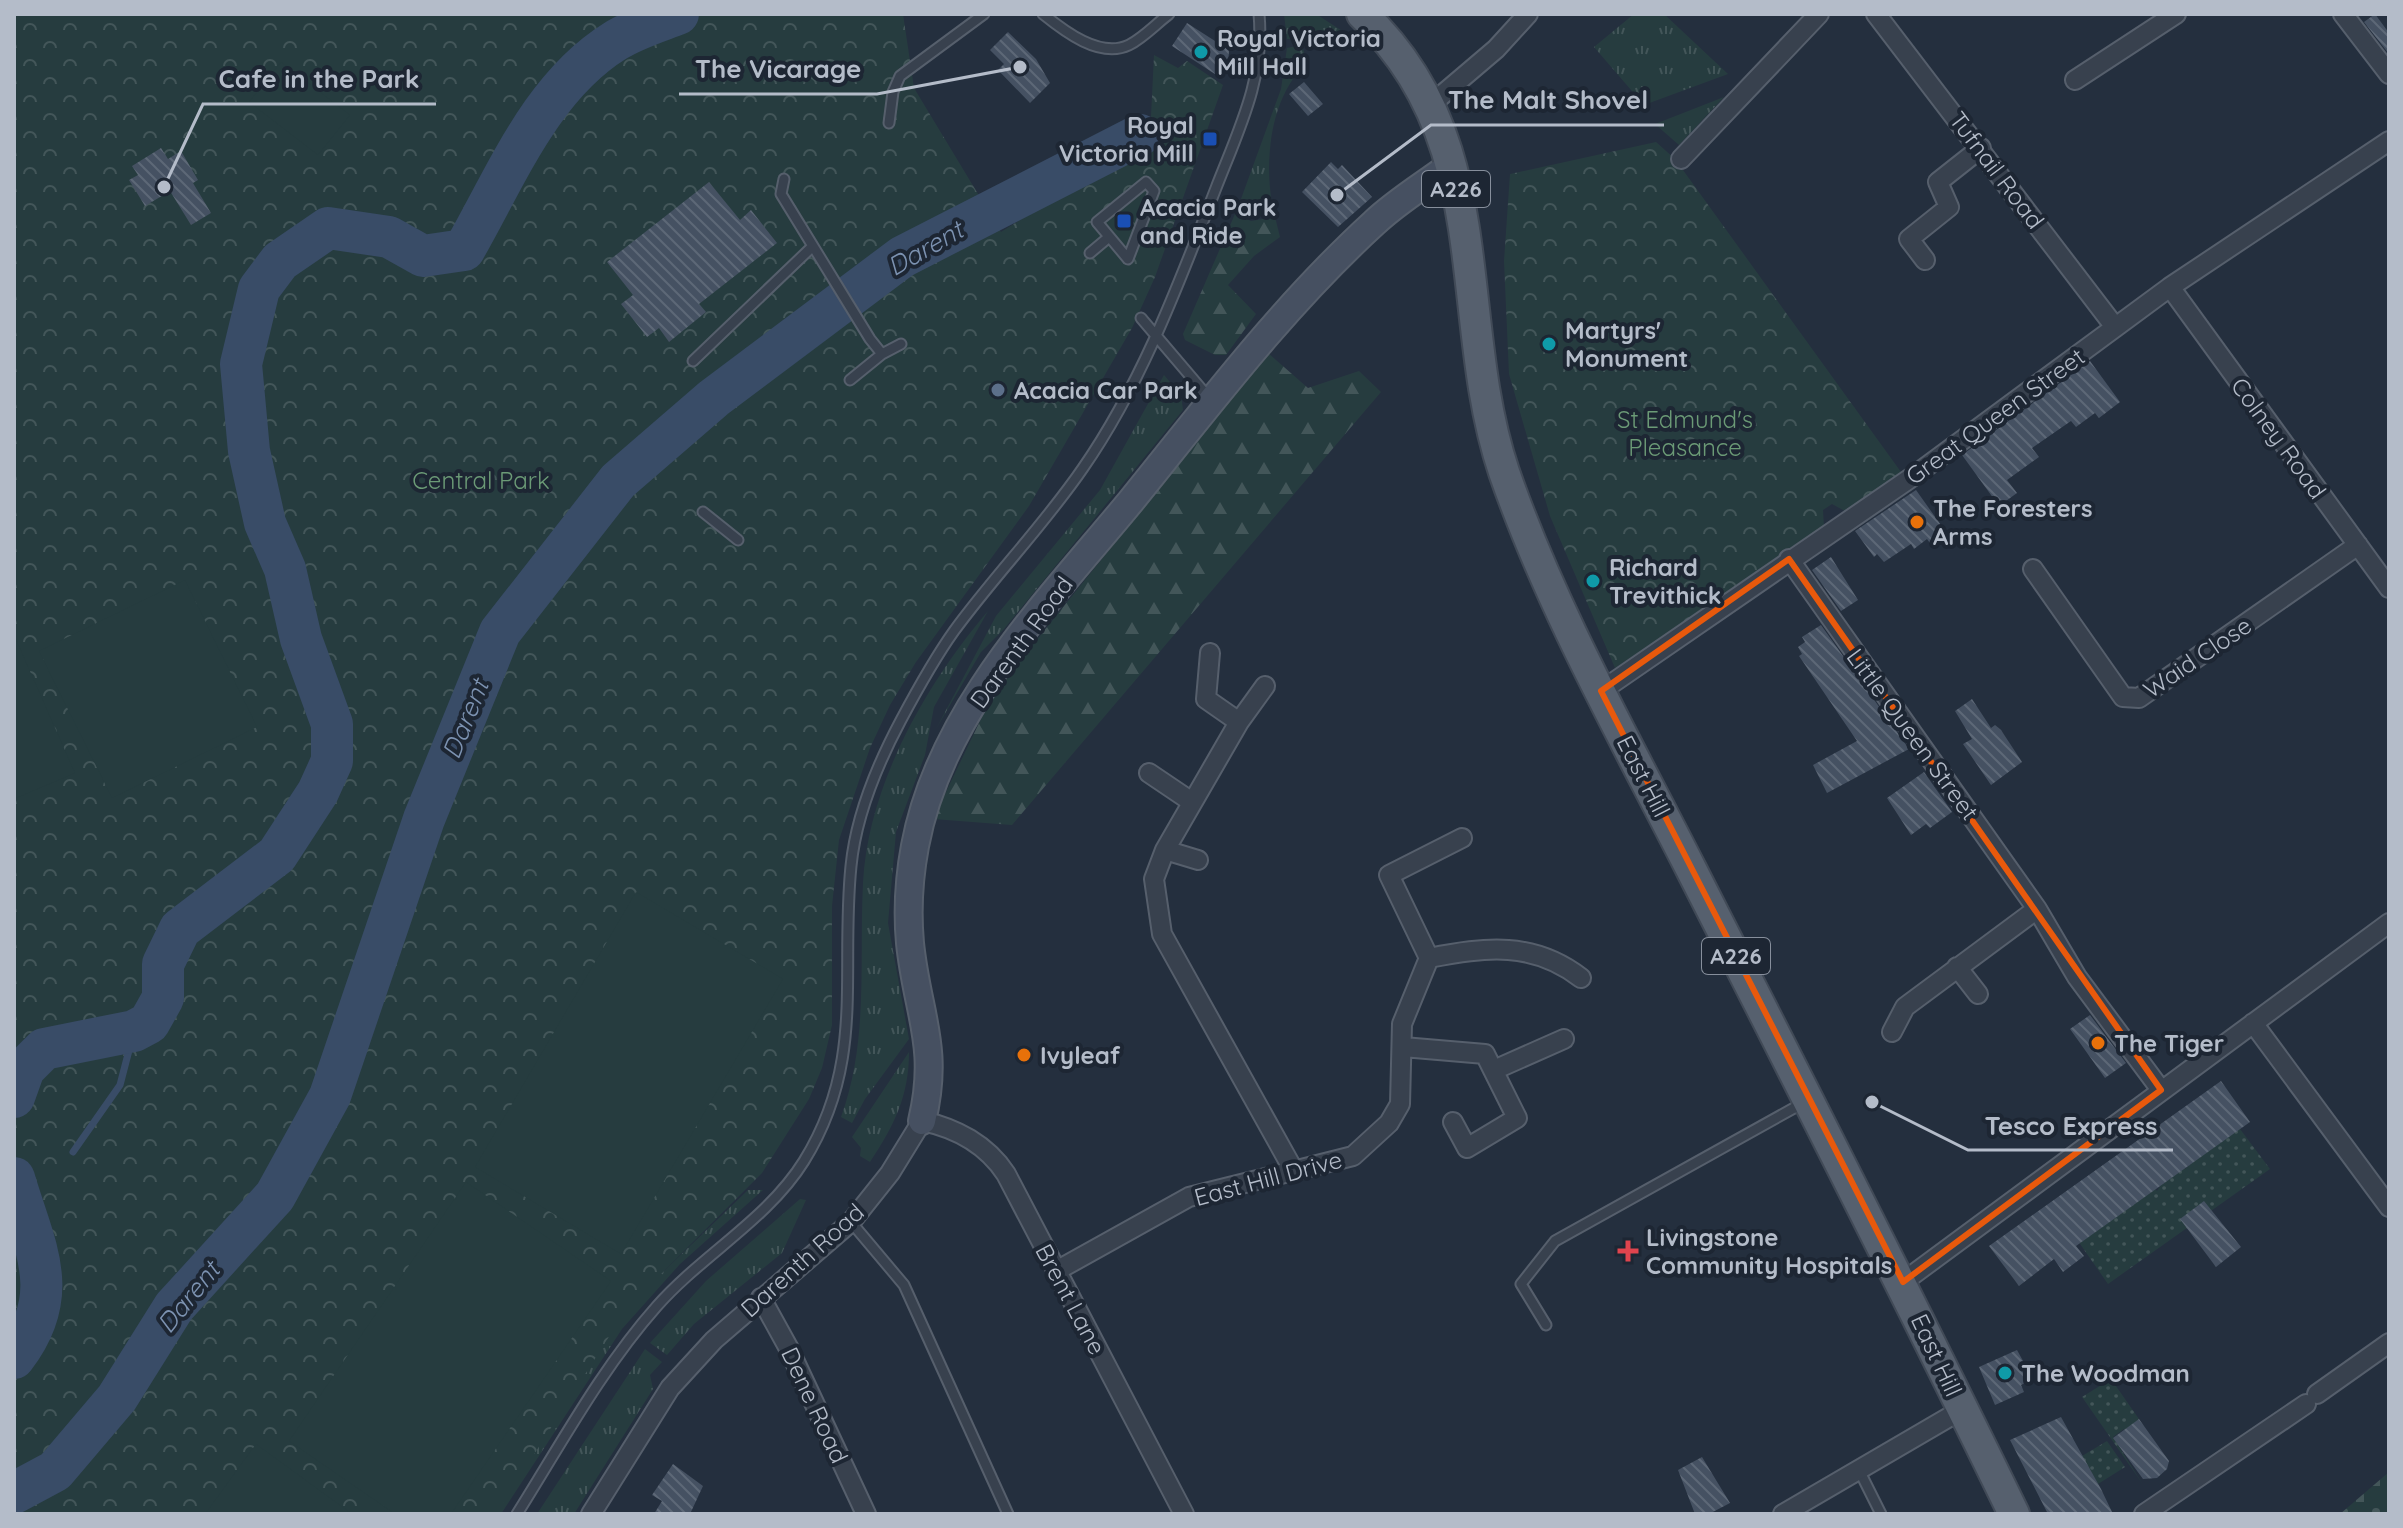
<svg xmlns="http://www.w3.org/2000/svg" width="2403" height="1528" font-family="Quicksand,sans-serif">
	<defs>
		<pattern id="grass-tufts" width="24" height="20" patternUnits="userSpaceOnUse" patternTransform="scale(2)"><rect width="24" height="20" fill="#263c3f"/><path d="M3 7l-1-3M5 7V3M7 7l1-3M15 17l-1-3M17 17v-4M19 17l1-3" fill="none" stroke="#435659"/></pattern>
		<pattern id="forest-firs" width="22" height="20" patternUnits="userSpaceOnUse" patternTransform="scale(2)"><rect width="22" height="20" fill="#263c3f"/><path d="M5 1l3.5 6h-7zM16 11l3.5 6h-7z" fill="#435659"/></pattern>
		<pattern id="cemetery-stones" width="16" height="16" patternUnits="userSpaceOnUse" patternTransform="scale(2)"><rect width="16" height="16" fill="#263c3f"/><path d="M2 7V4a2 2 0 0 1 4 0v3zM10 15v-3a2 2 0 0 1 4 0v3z" fill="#435659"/></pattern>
		<pattern id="park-crowns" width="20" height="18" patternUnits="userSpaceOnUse" patternTransform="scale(2)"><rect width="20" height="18" fill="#263c3f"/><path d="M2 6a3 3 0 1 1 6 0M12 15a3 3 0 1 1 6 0" fill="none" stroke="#435659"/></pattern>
		<pattern id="garden-dots" width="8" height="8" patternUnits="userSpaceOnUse" patternTransform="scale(2)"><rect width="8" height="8" fill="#263c3f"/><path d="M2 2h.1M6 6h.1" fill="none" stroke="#435659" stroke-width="1.8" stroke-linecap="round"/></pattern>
		<pattern id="building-back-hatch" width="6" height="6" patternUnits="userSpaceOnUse" patternTransform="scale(2)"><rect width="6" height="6" fill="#455162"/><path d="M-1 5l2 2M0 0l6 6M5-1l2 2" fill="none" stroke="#5d6877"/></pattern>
	</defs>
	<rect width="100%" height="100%" fill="#242f3e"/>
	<path fill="url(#grass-tufts)" d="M1284,14H1316L1350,36L1287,39Z
		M1634,14H1664L1728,74L1644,105L1594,47Z
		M1302,45L1307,63C1269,97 1263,166 1274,213L1253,215L1237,210L1281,89L1287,48Z
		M1724,97L1679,145L1655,124Z
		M1164,375L1181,395L1183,410L1004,629L981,652L936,729L996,616L1100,490Z
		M988,611L934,707L925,755L896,832L888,923L909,1039L865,1099L852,1123L841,1117C869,1040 859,963 863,883C868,785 926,684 988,611Z
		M909,1052C909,1096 894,1126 870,1162L860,1156L861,1148L852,1137Z
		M748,1190H763L680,1264L622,1329L501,1514H470L581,1336L664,1271Z
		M800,1199L806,1200L782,1253L694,1324L667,1355L650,1343L706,1281Z
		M645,1349L662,1362L650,1375L653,1389L574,1514H537Z"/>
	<path fill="url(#forest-firs)" d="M1235,214L1251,221L1275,217L1280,237L1254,256L1228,285L1256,314L1226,355H1215L1185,340L1183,334Z
		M1268,353L1308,388L1359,371L1381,392L1012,825L933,819L993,694Z"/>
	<path fill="url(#cemetery-stones)" d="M2389,1472V1514H2340Z"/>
	<path fill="url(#park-crowns)" d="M14,14H903L914,88L1001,232L1150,137L1154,55L1178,68L1187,61L1223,85L1155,277L1132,328L1029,506L916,662L890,705L870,748L839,840L832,906V1025L822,1068L809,1099L762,1173L645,1290L619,1321L496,1514H14Z
		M1656,142L1675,159L1901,472L1845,511L1832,504L1823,510L1824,528L1615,668L1550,516L1509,374L1504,261L1510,174Z"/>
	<path fill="url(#garden-dots)" d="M2240,1129L2270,1169L2108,1284L2078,1241L2090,1236L2141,1169L2157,1191L2178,1159L2185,1169L2191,1164L2178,1145Z
		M2111,1379L2139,1419L2132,1425L2136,1446L2124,1429L2113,1437L2142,1483L2082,1397Z
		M2107,1441L2125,1467L2098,1484L2082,1456Z"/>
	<path fill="#263c3f" d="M281,62L350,115L318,155L249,102Z
		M185,580L257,727L112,798L39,651Z
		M14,635L75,773L14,799Z
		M636,892L783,979L621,1254L475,1167Z
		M466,1182L611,1281L451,1514H395L289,1441Z
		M256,1444L352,1514H205Z"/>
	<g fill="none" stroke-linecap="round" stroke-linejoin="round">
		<path stroke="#394c67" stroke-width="7" d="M73,1152L120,1085L134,1031"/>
		<path stroke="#394c67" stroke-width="42" d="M14,1097L24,1069L44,1049L134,1031L149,1023L163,998V964L180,929L277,855L318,792L332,761V724L301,639L285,569L265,523L249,451L241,364L259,289L280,261L328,228L389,237L423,256L464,250C506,177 541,87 615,41C634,29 657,22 678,14
			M14,1178C34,1247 64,1293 14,1358
			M14,1493L55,1471L117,1398L174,1307L275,1196L330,1096L424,819L500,632L618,481L714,398L902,257L1140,135"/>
	</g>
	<path fill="url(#building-back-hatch)" d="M2375,14L2389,33V54L2364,22Z
		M1187,23L1229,50L1228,67L1221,78L1172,46Z
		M1008,32L1036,59L1050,83L1030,103L998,70L1004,64L990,50Z
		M1304,82L1323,104L1308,116L1289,94Z
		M161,148L168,159L181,151L198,180L193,183L211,213L191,225L170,191L145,206L129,180L138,175L132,166Z
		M1331,162L1338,169L1342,165L1372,197L1338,227L1302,192Z
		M709,182L740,220L751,210L777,243L699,304L706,312L669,342L659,328L647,337L621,304L633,295L607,262Z
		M2090,361L2120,402L2099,418L2095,413L2076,427L2071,421L2032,448L2039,457L2007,480L2017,493L1999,506L1962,455Z
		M1916,490L1948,535L1932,546L1927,539L1914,549L1911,544L1884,562L1877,554L1874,557L1855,531Z
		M1831,557L1858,600L1841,611L1812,570Z
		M1821,625L1909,749L1827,793L1813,765L1857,741L1799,656L1802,654L1798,647L1805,642L1802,637Z
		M1972,699L1991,728L1995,725L2001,730L2022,762L1991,785L1963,744L1972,739L1955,711Z
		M1924,772L1952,812L1930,828L1926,824L1911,835L1887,798Z
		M2090,1015L2126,1063L2105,1078L2070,1029Z
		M2221,1081L2250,1122L2076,1246L2084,1256L2063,1272L2054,1259L2019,1286L1989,1246Z
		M2204,1201L2241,1247L2216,1267L2180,1219Z
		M2017,1350L2033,1379L2021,1385L2024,1392L1995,1405L1979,1367Z
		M2061,1417L2101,1489L2113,1514H2048L2010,1440Z
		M2139,1419L2169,1461L2167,1469L2157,1478L2143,1479L2113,1438Z
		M1702,1457L1730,1503L1709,1514H1695L1678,1470Z
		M673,1464L703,1486L690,1514H654L662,1501L652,1495Z"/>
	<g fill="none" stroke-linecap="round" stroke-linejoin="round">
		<g stroke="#565f6c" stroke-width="13">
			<path id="lane" d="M1043,14C1064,31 1100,59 1129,45C1143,38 1156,24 1169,14
				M889,123L893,92L900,76L984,14
				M784,179L781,194L870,339L882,354L901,344
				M1146,182L1154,191L1128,259L1097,222Z
				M1090,253L1109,237
				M1141,318L1209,398
				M693,361L813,246
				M850,380L882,354
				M703,512L738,540
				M851,1222L904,1285L1008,1514
				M1546,1325L1521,1284L1555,1241L1803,1103
				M1859,1470L1881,1514
				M517,1514C561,1444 602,1368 657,1306C702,1255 768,1219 804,1161C866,1061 840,974 851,866C856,815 877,765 901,720C917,690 934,659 954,631C995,575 1044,525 1083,468C1142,383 1179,283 1216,188C1239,129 1265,78 1259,14"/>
		</g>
		<g stroke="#565f6c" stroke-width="22">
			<path id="street" d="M1876,14L2115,327
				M2343,14L2389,74
				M2075,80L2176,14
				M1429,106L1496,49L1528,14
				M1681,159L1819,14
				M1925,260L1909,239L1949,207L1938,182L1981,148
				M2170,287L2389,588
				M1789,559L2037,909L2077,977L2161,1090
				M2033,569L2123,697L2139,698L2358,545
				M1210,653L1206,699L1239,722L1165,850L1154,879L1162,934L1294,1171
				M1601,691L1915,475L2170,287L2389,141
				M1239,722L1265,686
				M1149,773L1192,802
				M1165,850L1198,860
				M1429,958L1389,875L1462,838
				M1957,967L1978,994
				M2253,1023L2389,1207
				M1892,1032L1905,1007L2037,909
				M1403,1047L1485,1054L1517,1118L1467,1148L1453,1122
				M1494,1070L1564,1039
				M1056,1271L1189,1197L1353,1156L1389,1123L1400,1104L1402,1024L1429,958C1486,947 1533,941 1581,978
				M1903,1282L2389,923
				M761,1298L788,1347L866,1514
				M2317,1394L2389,1343
				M591,1514L670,1388L714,1340L851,1222L890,1173L922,1121C956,1128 987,1145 1006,1174L1184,1514
				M1783,1514L1963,1409
				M2144,1514L2306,1404"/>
		</g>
		<g stroke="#565f6c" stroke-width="30">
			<path id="secondary" d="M922,1121C940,1046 917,1013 910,943C907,910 909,878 915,846C940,711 1047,603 1131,501C1208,406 1283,306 1374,223C1397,201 1426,184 1451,165"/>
		</g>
		<g stroke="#414a57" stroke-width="34">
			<path id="primary" d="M1362,14C1498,140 1452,317 1504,472C1551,608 1626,741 1691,869C1800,1084 1909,1297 2014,1514"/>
		</g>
		<use href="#lane" stroke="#38414e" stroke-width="9"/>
		<use href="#street" stroke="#38414e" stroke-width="18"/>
		<use href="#secondary" stroke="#465061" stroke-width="26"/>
		<use href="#primary" stroke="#56606e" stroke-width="30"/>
	</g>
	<path fill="none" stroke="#e8590c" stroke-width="6" stroke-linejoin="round" d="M1789,559L2161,1090L1903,1282L1601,691Z"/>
	<g fill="#0f9aa8" stroke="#1d2633" stroke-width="3">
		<circle cx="1201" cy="52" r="8"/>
		<circle cx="1549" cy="344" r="8"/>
		<circle cx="1593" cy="581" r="8"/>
		<circle cx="2005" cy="1373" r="8"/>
	</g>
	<g fill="#1a4fb4" stroke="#1d2633" stroke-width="3">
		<rect x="1202" y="131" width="16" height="16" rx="4"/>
		<rect x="1116" y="213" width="16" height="16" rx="4"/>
	</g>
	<circle fill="#5c6f8a" stroke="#1d2633" stroke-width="3" cx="998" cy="390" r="8"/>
	<g fill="#e8710a" stroke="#1d2633" stroke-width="3">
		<circle cx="1917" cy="522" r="8"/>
		<circle cx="2098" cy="1043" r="8"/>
		<circle cx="1024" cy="1055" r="8"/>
	</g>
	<path fill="#e0444e" stroke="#1d2633" stroke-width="3" d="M1624 1239h8v8h8v8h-8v8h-8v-8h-8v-8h8z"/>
	<g text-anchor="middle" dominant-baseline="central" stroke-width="8" stroke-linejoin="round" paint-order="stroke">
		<g fill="#1d2633" stroke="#878f9c" stroke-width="2">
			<rect x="1422" y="171" width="68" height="36" rx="6"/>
			<rect x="1702" y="938" width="68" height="36" rx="6"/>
		</g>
		<g font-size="22" font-weight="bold" fill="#b4bcc9">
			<text x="1456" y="189">A226</text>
			<text x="1736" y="956">A226</text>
		</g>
		<g font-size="24" font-weight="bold" fill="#b4bcc9" stroke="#1d2633" text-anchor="start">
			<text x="1217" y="38">Royal Victoria<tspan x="1217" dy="28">Mill Hall</tspan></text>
			<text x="1194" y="125" text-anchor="end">Royal<tspan x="1194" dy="28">Victoria Mill</tspan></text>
			<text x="1140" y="207">Acacia Park<tspan x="1140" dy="28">and Ride</tspan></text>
			<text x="1565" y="330">Martyrs'<tspan x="1565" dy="28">Monument</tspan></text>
			<text x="1014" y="390">Acacia Car Park</text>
			<text x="1933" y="508">The Foresters<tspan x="1933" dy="28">Arms</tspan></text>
			<text x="1609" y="567">Richard<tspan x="1609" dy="28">Trevithick</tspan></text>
			<text x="2114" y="1043">The Tiger</text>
			<text x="1040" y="1055">Ivyleaf</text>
			<text x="1646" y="1237">Livingstone<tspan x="1646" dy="28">Community Hospitals</tspan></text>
			<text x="2021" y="1373">The Woodman</text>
		</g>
		<g font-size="24" fill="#b4bcc9" stroke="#1d2633">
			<text transform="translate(1997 170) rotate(53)">Tufnail Road</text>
			<text transform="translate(1995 416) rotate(-36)">Great Queen Street</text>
			<text transform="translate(2279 438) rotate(54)">Colney Road</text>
			<text transform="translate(1021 642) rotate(-54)">Darenth Road</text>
			<text transform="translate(2197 657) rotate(-34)">Waid Close</text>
			<text transform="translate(1913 734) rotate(54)">Little Queen Street</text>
			<text transform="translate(1644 776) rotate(63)">East Hill</text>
			<text transform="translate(1268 1178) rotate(-15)">East Hill Drive</text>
			<text transform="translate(802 1260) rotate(-42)">Darenth Road</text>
			<text transform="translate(1071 1299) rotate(62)">Brent Lane</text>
			<text transform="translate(1937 1355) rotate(65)">East Hill</text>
			<text transform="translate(815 1405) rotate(65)">Dene Road</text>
		</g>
		<g font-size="24" fill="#6b9a76" stroke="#1d2633">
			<text x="1685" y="419">St Edmund's<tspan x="1685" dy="28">Pleasance</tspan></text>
			<text x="481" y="480">Central Park</text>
		</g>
		<g font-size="26" font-style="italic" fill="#7c92b1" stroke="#1d2633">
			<text transform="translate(925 248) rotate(-30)">Darent</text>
			<text transform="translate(465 719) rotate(-68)">Darent</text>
			<text transform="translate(188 1297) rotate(-51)">Darent</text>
		</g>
	</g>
	<path fill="none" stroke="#b4bcc9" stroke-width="3" d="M1020 67L877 94H679M164 187L203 104H436M1337 195L1431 125H1664M1872 1102L1968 1150H2173"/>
	<g fill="#b4bcc9" stroke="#1d2633" stroke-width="3">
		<circle cx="1020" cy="67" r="8"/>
		<circle cx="164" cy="187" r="8"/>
		<circle cx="1337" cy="195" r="8"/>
		<circle cx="1872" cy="1102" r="8"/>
	</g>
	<g font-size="26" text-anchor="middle" font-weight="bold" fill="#b4bcc9" stroke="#1d2633" stroke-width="8" stroke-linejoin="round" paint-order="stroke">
		<text x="778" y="78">The Vicarage</text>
		<text x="319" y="88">Cafe in the Park</text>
		<text x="1548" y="109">The Malt Shovel</text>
		<text x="2071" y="1135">Tesco Express</text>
	</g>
	<rect width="2403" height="1528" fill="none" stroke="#b4bcc9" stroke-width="32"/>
</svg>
